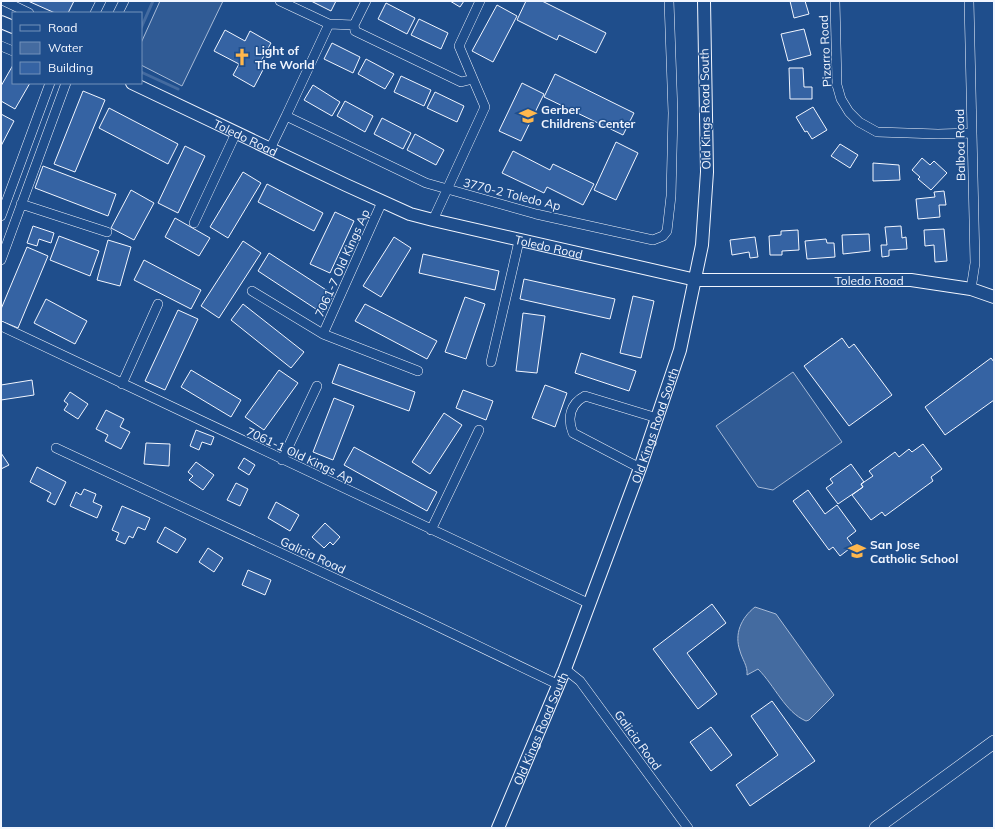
<svg xmlns="http://www.w3.org/2000/svg" width="995" height="829" font-family="Mulish,sans-serif">
	<rect width="100%" height="100%" fill="#1f4e8c"/>
	<path fill="#305b95" stroke="#a8bbd7" d="M160,1H223L182,86L141,65V43Z
		M793,372L842,442L773,490L758,487L716,426Z"/>
	<path fill="#446ba0" stroke="#a8bbd7" d="M755,607L776,614L834,695L809,720L806,721C785,712 775,686 758,669L747,675C748,666 742,659 740,651C734,634 741,618 755,607Z"/>
	<g fill="none" stroke-linecap="round" stroke-linejoin="round">
		<path stroke="#446ba0" stroke-width="3" d="M141,28L153,1
			M141,72L178,89"/>
	</g>
	<path fill="#3563a3" stroke="#f2f6ff" d="M28,1H74L68,13H55Z
		M311,1H336L331,11Z
		M450,1H464L460,7Z
		M526,1H542L606,33L596,53L559,35L557,40L517,20Z
		M790,1H805L809,14L794,18Z
		M386,3L415,18L407,34L378,19Z
		M497,5L517,16L493,62L472,51Z
		M419,19L448,33L441,49L411,35Z
		M804,29L811,55L788,61L781,34Z
		M225,30L245,41L250,31L271,43L261,61L266,64L254,87L233,75L239,64L214,51Z
		M332,43L360,57L353,73L324,59Z
		M366,59L394,74L385,89L358,74Z
		M13,65V83H30L15,109L1,101V86Z
		M789,68H803L804,87H812V99H790Z
		M555,74L634,113L623,135L544,97Z
		M401,76L431,90L424,106L394,92Z
		M522,83L544,94L521,141L499,131Z
		M313,85L340,102L332,116L304,100Z
		M83,91L105,100L75,172L54,164Z
		M435,92L464,106L457,122L427,108Z
		M345,101L373,116L365,132L337,116Z
		M813,107L827,130L812,139L807,131L805,132L796,117Z
		M109,108L178,144L168,164L99,128Z
		M1,114L14,121L1,146Z
		M382,118L411,133L403,149L374,134Z
		M415,134L444,150L436,165L407,150Z
		M616,142L638,153L616,200L594,190Z
		M840,144L858,155L850,168L831,156Z
		M185,146L205,156L178,213L158,203Z
		M513,151L550,170L553,164L594,184L583,205L547,187L544,193L502,173Z
		M922,158L930,165L934,161L947,173L931,190L918,179L920,177L912,170Z
		M873,163L899,165L900,180L873,181Z
		M43,166L116,194L108,216L35,188Z
		M243,172L261,183L228,238L210,227Z
		M267,184L323,213L314,231L258,202Z
		M131,190L154,203L134,240L111,228Z
		M944,191L946,205H939L940,217L918,219L916,199L935,197L934,192Z
		M335,212L354,221L330,273L310,264Z
		M175,218L210,238L199,256L165,237Z
		M33,226L54,233L51,243L39,239L37,246L27,243Z
		M901,226L902,238L906,237L907,249L889,250V256L882,257L881,245H887L885,227Z
		M944,229L947,261L935,262L934,245L925,246L924,230Z
		M798,230L799,250L782,251V255H770L769,236L781,235V231Z
		M869,234L870,251L843,254L842,235Z
		M59,236L99,251L90,276L50,260Z
		M394,237L411,248L381,297L363,286Z
		M755,237L758,257L750,258L749,252L732,255L730,240Z
		M826,239L827,243H834L835,257L807,259L805,241Z
		M108,240L131,247L120,286L97,280Z
		M243,241L261,253L219,318L201,306Z
		M27,247L48,256L18,328L1,321V309Z
		M269,253L334,295L322,313L258,271Z
		M423,254L499,271L495,290L419,273Z
		M144,260L201,290L191,309L134,280Z
		M524,279L615,299L610,319L520,299Z
		M633,296L654,301L641,358L620,353Z
		M465,297L485,304L466,359L445,352Z
		M46,299L87,321L75,344L34,323Z
		M243,304L304,352L291,368L231,320Z
		M365,304L437,341L427,359L355,321Z
		M178,310L198,319L165,390L145,381Z
		M523,313L545,316L537,373L516,371Z
		M842,338L849,348L854,344L892,395L849,426L804,366Z
		M581,353L636,371L629,391L575,373Z
		M991,358L994,362V400L945,435L925,407Z
		M339,364L415,392L409,411L332,383Z
		M191,370L241,400L231,417L181,387Z
		M279,370L298,383L264,430L245,417Z
		M32,380L34,395L1,400V385Z
		M545,385L567,393L555,427L532,418Z
		M463,390L493,401L486,420L456,408Z
		M70,392L88,404L78,419L64,410L68,404L64,401Z
		M334,398L354,406L333,460L313,452Z
		M106,410L124,419L120,427L130,432L121,449L105,441L108,435L96,429Z
		M444,413L462,425L430,474L412,462Z
		M196,430L214,437L211,445L202,442L199,450L190,446Z
		M146,443L170,444L169,466L144,464Z
		M923,444L942,469L931,477L933,481L885,516L882,512L871,520L852,495L863,487L861,484L873,476L869,471L895,452L899,457L909,449L912,452Z
		M354,447L437,492L427,511L344,465Z
		M1,453L9,465L1,469Z
		M244,458L255,465L249,475L238,468Z
		M196,462L214,475L203,490L189,480L193,476L188,472Z
		M851,464L864,482L861,484L863,487L838,504L826,488L833,483L830,479Z
		M37,467L66,482L55,505L47,501L51,493L30,482Z
		M236,483L248,489L240,506L227,500Z
		M84,489L96,494L93,502L102,506L97,518L70,506L76,492L81,495Z
		M808,490L825,514L837,505L856,531L847,538L853,546L840,556L833,547L829,550L793,501Z
		M276,502L299,515L290,531L268,518Z
		M122,506L150,518L145,530L138,527L133,538L129,536L125,544L116,540L119,533L112,530Z
		M325,523L340,537L333,545L330,542L324,548L312,537Z
		M165,527L186,539L177,553L157,542Z
		M208,548L223,558L214,572L199,562Z
		M248,570L271,580L265,595L242,585Z
		M712,604L726,623L687,653L717,694L698,709L653,649Z
		M772,701L815,761L750,806L736,785L778,755L751,716Z
		M711,727L732,755L711,771L690,742Z"/>
	<g fill="none" stroke-linecap="round" stroke-linejoin="round">
		<g stroke="#f2f6ff" stroke-width="10">
			<path id="minor" d="M4,1L29,13
				M280,1L329,24L354,25L355,31L461,82L473,79L459,46L480,1
				M835,1L837,85L841,99L849,112L859,122L877,132L938,134L972,133
				M969,1L975,263L971,289
				M95,13L101,1
				M118,13L124,1
				M329,24L286,116L426,183L536,214L653,240L663,236L667,231L671,196L673,113L669,1
				M354,25L366,1
				M1,46L13,51
				M270,149L286,116
				M21,204L107,232
				M1,216L50,83
				M433,220L485,107L473,79
				M194,223L236,133
				M1,260L66,83
				M252,291L323,334L418,371
				M1,326L590,604
				M323,334L382,202
				M491,362L519,241
				M122,384L158,304
				M56,448L418,617L559,685
				M282,460L317,386
				M640,468L573,433C567,418 570,404 585,396L657,418
				M431,530L479,430
				M565,669L580,681L688,828"/>
		</g>
		<g stroke="#f2f6ff" stroke-width="14">
			<g id="tertiary">
				<path d="M1,22L13,27"/>
				<path id="s1" d="M132,83L346,185L410,214L433,220L696,280H911L971,289L994,297"/>
				<path id="s2" d="M498,828L565,669L640,468L680,350L702,245L707,172L704,1"/>
			</g>
		</g>
		<g stroke="#f2f6ff" stroke-width="14">
			<path id="secondary" d="M876,828L994,742"/>
		</g>
		<use href="#minor" stroke="#1f4e8c" stroke-width="9"/>
		<use href="#tertiary" stroke="#1f4e8c" stroke-width="12"/>
		<use href="#secondary" stroke="#1f4e8c" stroke-width="13"/>
	</g>
	<defs>
		<g id="church-bare" transform="scale(1.38)"><path d="M-1.2-6h2.4v3.5h3.3v2.4h-3.3V6h-2.4V-.1h-3.3v-2.4h3.3Z" fill="#ffb74d" stroke="#1f4e8c" stroke-width="2.5" paint-order="stroke"/></g>
		<g id="school-bare" transform="scale(1.38)"><path d="M0-5L7-2L0 1L-7-2ZM-4 1L0 2.5L4 1V4Q0 6-4 4Z" fill="#ffb74d" stroke="#1f4e8c" stroke-width="2.5" paint-order="stroke"/></g>
	</defs>
	<g fill-rule="evenodd">
		<use href="#church-bare" x="242" y="57"/>
		<use href="#school-bare" x="528" y="116"/>
		<use href="#school-bare" x="857" y="551"/>
	</g>
	<g text-anchor="middle" dominant-baseline="central" stroke-width="3" stroke-linejoin="round" paint-order="stroke">
		<g font-size="12" font-weight="bold" fill="#f2f6ff" stroke="#1f4e8c" text-anchor="start">
			<text x="255" y="50">Light of<tspan x="255" dy="14">The World</tspan></text>
			<text x="541" y="109">Gerber<tspan x="541" dy="14">Childrens Center</tspan></text>
			<text x="870" y="544">San Jose<tspan x="870" dy="14">Catholic School</tspan></text>
		</g>
		<g font-size="12" fill="#f2f6ff" stroke="#1f4e8c">
			<text transform="translate(825 51) rotate(-93)">Pizarro Road</text>
			<text transform="translate(705 109) rotate(-91)">Old Kings Road South</text>
			<text stroke="none"><textPath href="#s1" startOffset="126">Toledo Road</textPath></text>
			<text transform="translate(960 145) rotate(-91)">Balboa Road</text>
			<text transform="translate(512 194) rotate(14)">3770-2 Toledo Ap</text>
			<text stroke="none"><textPath href="#s1" startOffset="450">Toledo Road</textPath></text>
			<text transform="translate(342 263) rotate(-66)">7061-7 Old Kings Ap</text>
			<text stroke="none"><textPath href="#s1" startOffset="774">Toledo Road</textPath></text>
			<text stroke="none"><textPath href="#s2" startOffset="432">Old Kings Road South</textPath></text>
			<text transform="translate(300 455) rotate(25)">7061-1 Old Kings Ap</text>
			<text transform="translate(313 555) rotate(25)">Galicia Road</text>
			<text stroke="none"><textPath href="#s2" startOffset="108">Old Kings Road South</textPath></text>
			<text transform="translate(638 740) rotate(54)">Galicia Road</text>
		</g>
	</g>
	<rect width="995" height="829" fill="none" stroke="#f2f6ff" stroke-width="4"/>
	<rect x="12" y="12" width="130" height="72" fill="#1f4e8c" stroke="#7391ba"/>
	<rect x="20" y="25" width="20" height="6" fill="#1f4e8c" stroke="#7391ba"/>
	<text x="48" y="32" font-size="12" fill="#f2f6ff">Road</text>
	<rect x="20" y="42" width="20" height="12" fill="#446ba0" stroke="#7391ba"/>
	<text x="48" y="52" font-size="12" fill="#f2f6ff">Water</text>
	<rect x="20" y="62" width="20" height="12" fill="#3563a3" stroke="#7391ba"/>
	<text x="48" y="72" font-size="12" fill="#f2f6ff">Building</text>
</svg>
